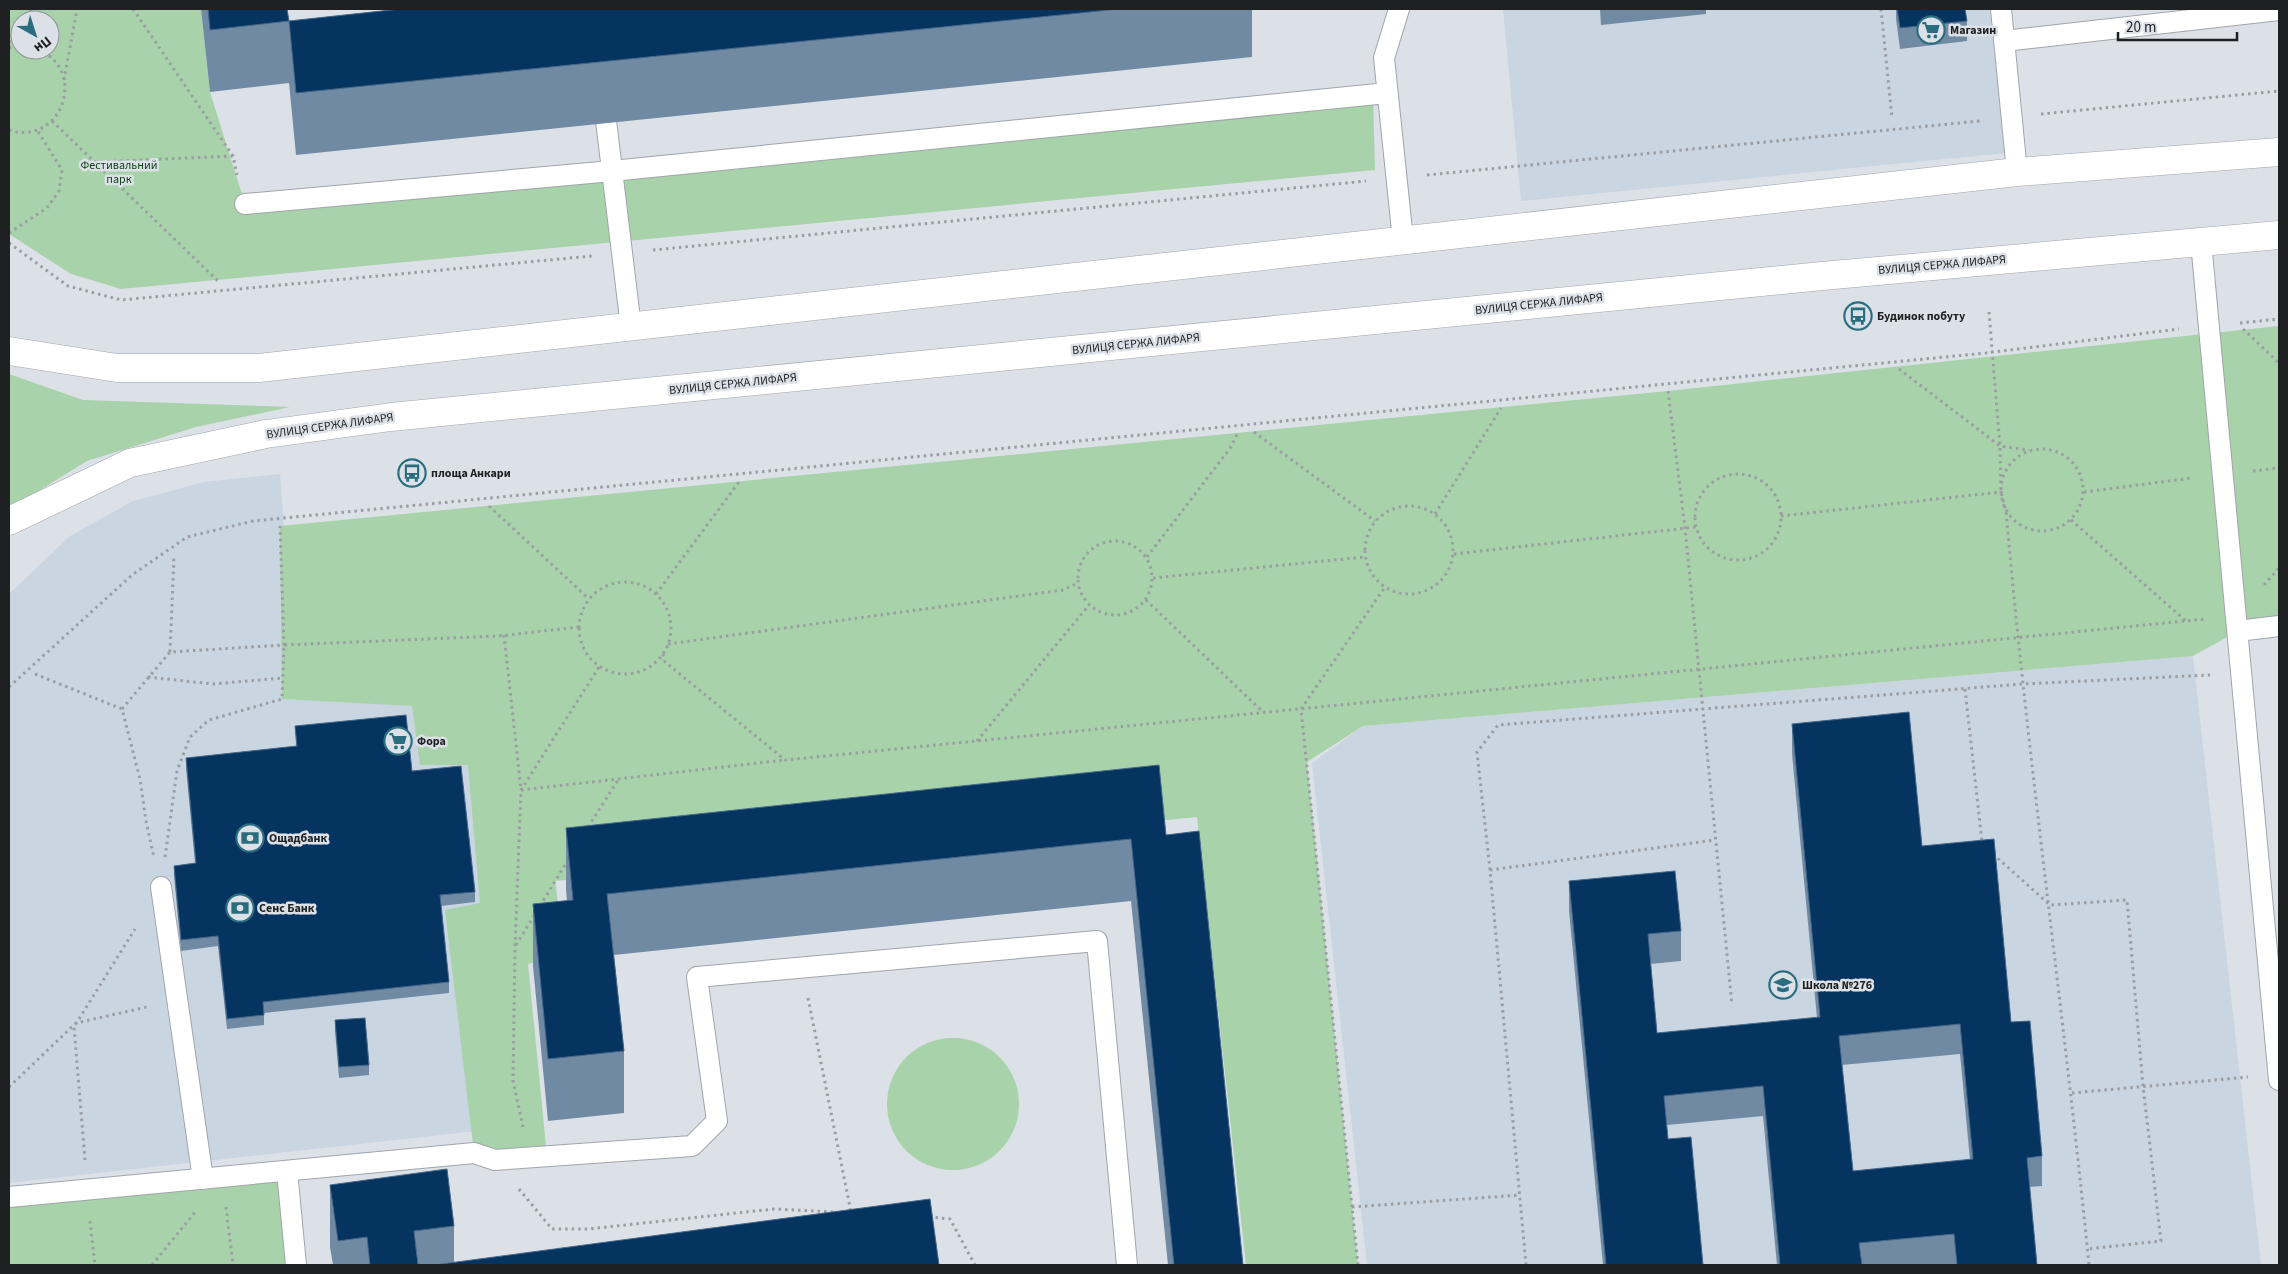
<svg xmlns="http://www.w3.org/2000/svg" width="2288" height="1274" font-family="'Source Sans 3',sans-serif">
	<rect width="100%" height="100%" fill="#dce1e8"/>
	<path fill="#cad5e2" d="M1503,9H1990L2007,153L1521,201Z
		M280,474L295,671L465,661L504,1128L9,1183V594L70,536L133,501L204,482Z
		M2193,656L2261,1265H1367L1312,763L1363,726Z"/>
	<path fill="#a8d2a9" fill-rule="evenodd" d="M9,9H201L210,92L245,204L1373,94L1375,170L121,289L71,274L9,234ZM20,20H50V50H20Z
		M2279,326V626L2238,631L2193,656L1363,726L1307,762L1358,1265H1246L1197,817L555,881L565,955L528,964L547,1156L474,1153L445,910L480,903L468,765H420L412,706L282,699L280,526L1668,391Z
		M9,374L83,400L290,407L196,427L87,461L9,509Z
		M887 1104a66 66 0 1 1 132 0a66 66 0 1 1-132 0Z
		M287,1171L296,1265H9V1197Z"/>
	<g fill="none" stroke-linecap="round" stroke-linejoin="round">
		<g stroke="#a0a5ab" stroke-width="22">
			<path id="lane" d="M1399,9L1384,58L1403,240
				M2001,9L2017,172
				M2004,41L2279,10
				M603,96L631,327
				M245,204L612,171L1387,93
				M2201,242L2279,1080
				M2238,631L2279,626
				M161,887L203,1179
				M287,1171L296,1265
				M9,1197L474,1153L495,1160L692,1146L717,1121L697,977L1097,941L1127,1265"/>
		</g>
		<g stroke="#a0a5ab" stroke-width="29">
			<path id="secondary" d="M9,351L117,368H259L2017,172L2279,152
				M9,521L130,463L266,434L391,417L1822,276L2279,235"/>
		</g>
		<path stroke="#9a9ea3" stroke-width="3" stroke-dasharray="2.5 4" stroke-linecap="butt" d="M30,9L31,20
			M133,9L233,156L237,175
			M1881,9L1892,118
			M9,34L10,48
			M9,48L20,47
			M64,80L77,9
			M2041,114L2279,91
			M52,121L218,281
			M9,130C60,147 89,72 39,50
			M94,162L233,156
			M1427,175L1980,121
			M9,233L47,208L59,191L62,170L37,130
			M9,243L68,286L121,300L592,256
			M653,250L1366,181
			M1989,312L2000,446L2001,492L2006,511C2028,763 2064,1013 2089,1265
			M2240,323L2279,319
			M2243,329L2279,363
			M1899,369L2000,446L2029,450
			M1668,391L1685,528L1732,1005
			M1254,432L1375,521
			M2001 490a41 41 0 1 1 82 0a41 41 0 1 1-82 0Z
			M2253,471L2279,468
			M1695 517a43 43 0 1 1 86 0a43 43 0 1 1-86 0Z
			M2084,492L2192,478
			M1365 550a44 44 0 1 1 88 0a44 44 0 1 1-88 0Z
			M489,506L589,599
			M1435,514L1501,408
			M1781,516L2001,492
			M2071,520L2186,621
			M1078 578a37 37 0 1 1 74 0a37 37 0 1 1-74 0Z
			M1454,554L1696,527
			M1147,557L1231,447L1237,434
			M1153,578L1365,557
			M579 628a46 46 0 1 1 92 0a46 46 0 1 1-92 0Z
			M2264,585L2279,568
			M656,594L739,482
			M1146,600L1263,712
			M504,635L521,790L785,760
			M668,644L1063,590L1078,583
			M170,652L174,556
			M663,654L665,662L785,760L2205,619
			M35,674L122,709L140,779L146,821L154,858
			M148,677L213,684L283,678
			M9,687L132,575L187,537L253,521L1986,353L2179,329
			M1965,689L1982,842
			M122,709L170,652L284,645L280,526
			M977,741L1089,605
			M588,827L618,780
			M1993,854L2050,905L2127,900L2143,1086L2161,1241L2087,1249
			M165,857L177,771L190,737L209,720L282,699L284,645L498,636L579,627
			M1490,870L1477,752L1498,725L2023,684L2210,675
			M540,906L568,860
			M516,945L534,916
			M808,998L851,1212
			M9,1087L76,1023L147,1007
			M2072,1093L2248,1077
			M523,1127L513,1081L515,947L521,790L599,667
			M85,1160L74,1027L135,929
			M519,1189L552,1229H588L774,1209L835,1212
			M226,1207L233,1265
			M1352,1207L1520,1195
			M929,1217L950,1219L975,1265
			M90,1221L95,1265
			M152,1265L196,1211
			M1358,1265L1301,709L1385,587
			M1526,1265L1490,870L1715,840"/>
		<use href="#lane" stroke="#fff" stroke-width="20"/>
		<use href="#secondary" stroke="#fff" stroke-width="28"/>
	</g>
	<path fill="#718aa4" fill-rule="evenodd" d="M201,9H287L289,21L400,9H1252V57L296,155L289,83L210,92Z
		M1600,9H1706V14L1601,25Z
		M1896,9H1965L1967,21V41L1900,49L1896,19Z
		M1792,724L1922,846L2011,1022L2042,1156V1186L2029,1187L2037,1265H1954V1264L1937,1265H1777L1763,1116L1667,1125L1668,1139L1703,1265H1603L1569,911V881L1681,931V961L1650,964L1657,1033L1817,1018L1792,754ZM1960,1054L1970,1160L1853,1171L1842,1065Z
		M295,726L412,771L475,892V902L441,906L449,982V993L264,1013V1025L227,1029L218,946L181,951L174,876V866L195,863L186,768V758L296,746Z
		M566,828L1166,835L1243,1265H1168L1131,901L614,955L624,1051V1113L548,1121L533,966V904L567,901L566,890Z
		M335,1020L369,1065V1075L339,1078L335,1031Z
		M330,1185L454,1226V1263L939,1265H333L330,1247Z"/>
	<path fill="#063460" stroke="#466889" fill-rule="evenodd" d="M208,9H287L289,21L400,9H1119L296,93L289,21L210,30Z
		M1897,9H1965L1967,21L1900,28Z
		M1909,712L1922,846L1994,839L2011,1022L2030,1021L2042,1156L2027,1158L2037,1265H1957L1954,1234L1859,1243L1862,1265H1780L1763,1086L1664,1096L1668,1139L1691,1137L1703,1265H1606L1569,881L1675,871L1681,931L1648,934L1657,1033L1820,1017L1792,724ZM1960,1024L1973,1159L1853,1171L1839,1036Z
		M406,715L412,771L461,766L475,892L440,895L449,982L263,1002L264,1015L227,1019L218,936L181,940L174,866L196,863L186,758L297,746L295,726Z
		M1159,765L1166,835L1199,831L1243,1265H1174L1131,839L607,894L624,1051L548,1059L533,904L573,900L566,828Z
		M365,1018L369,1065L339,1067L335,1020Z
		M447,1169L454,1226L414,1231L418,1265H370L367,1237L338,1241L330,1185Z
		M930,1199L939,1265H434Z"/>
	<defs>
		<g id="supermarket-ring" transform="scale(1.4375)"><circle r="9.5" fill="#dce1e8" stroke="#2a6d7f" stroke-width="1.5"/><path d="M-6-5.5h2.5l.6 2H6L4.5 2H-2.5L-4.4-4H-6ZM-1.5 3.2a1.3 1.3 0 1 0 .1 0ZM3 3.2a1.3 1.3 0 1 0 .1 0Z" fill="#2a6d7f"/></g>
		<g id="bus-ring" transform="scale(1.4375)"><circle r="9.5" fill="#dce1e8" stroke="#2a6d7f" stroke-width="1.5"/><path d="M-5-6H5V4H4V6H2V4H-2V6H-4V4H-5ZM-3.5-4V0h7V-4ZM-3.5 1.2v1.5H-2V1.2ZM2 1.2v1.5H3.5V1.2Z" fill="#2a6d7f"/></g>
		<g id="bank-ring" transform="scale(1.4375)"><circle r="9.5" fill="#dce1e8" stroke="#2a6d7f" stroke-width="1.5"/><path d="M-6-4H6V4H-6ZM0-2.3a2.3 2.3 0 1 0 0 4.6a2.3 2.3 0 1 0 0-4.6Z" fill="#2a6d7f"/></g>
		<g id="school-ring" transform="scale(1.4375)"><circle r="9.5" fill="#dce1e8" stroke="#2a6d7f" stroke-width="1.5"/><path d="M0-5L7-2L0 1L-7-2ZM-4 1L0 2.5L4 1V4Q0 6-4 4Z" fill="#2a6d7f"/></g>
	</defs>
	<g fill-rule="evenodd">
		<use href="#supermarket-ring" x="1931" y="30"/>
		<use href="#bus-ring" x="1858" y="316"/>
		<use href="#bus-ring" x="412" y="473"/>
		<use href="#supermarket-ring" x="398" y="741"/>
		<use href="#bank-ring" x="250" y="838"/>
		<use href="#bank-ring" x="240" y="908"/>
		<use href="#school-ring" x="1783" y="985"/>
	</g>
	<g text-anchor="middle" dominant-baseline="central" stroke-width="5" stroke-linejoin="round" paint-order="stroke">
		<g font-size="12" font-weight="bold" fill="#1e2022" stroke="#dce1e8" text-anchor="start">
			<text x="1950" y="30">Магазин</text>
			<text x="1877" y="316">Будинок побуту</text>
			<text x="431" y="473">площа Анкари</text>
			<text x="417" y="741">Фора</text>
			<text x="269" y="838">Ощадбанк</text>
			<text x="259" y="908">Сенс Банк</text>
			<text x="1802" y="985">Школа №276</text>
		</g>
		<g font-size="12" fill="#0d3e15" stroke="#dce1e8">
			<text x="119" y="165">Фестивальний<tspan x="119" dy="14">парк</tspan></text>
		</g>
		<g font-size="12" fill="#1e2022" stroke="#dce1e8">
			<text transform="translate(1942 265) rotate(-5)">ВУЛИЦЯ СЕРЖА ЛИФАРЯ</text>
			<text transform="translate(1539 304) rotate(-6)">ВУЛИЦЯ СЕРЖА ЛИФАРЯ</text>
			<text transform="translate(1136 344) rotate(-6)">ВУЛИЦЯ СЕРЖА ЛИФАРЯ</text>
			<text transform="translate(733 384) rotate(-6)">ВУЛИЦЯ СЕРЖА ЛИФАРЯ</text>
			<text transform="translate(330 426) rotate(-8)">ВУЛИЦЯ СЕРЖА ЛИФАРЯ</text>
		</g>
	</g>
	<rect width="2288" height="1274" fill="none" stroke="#1e2022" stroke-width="20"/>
	<g transform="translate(35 35) rotate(141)"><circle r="24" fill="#dce1e8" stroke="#909499"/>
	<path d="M0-4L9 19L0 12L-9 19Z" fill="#2a6d7f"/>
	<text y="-8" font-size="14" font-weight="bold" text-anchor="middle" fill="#1e2022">Пн</text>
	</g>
	<path d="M2118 32v8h119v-8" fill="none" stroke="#1e2022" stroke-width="2.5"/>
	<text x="2126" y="32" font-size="15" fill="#1e2022" stroke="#dce1e8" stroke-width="4" paint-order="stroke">20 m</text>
</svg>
